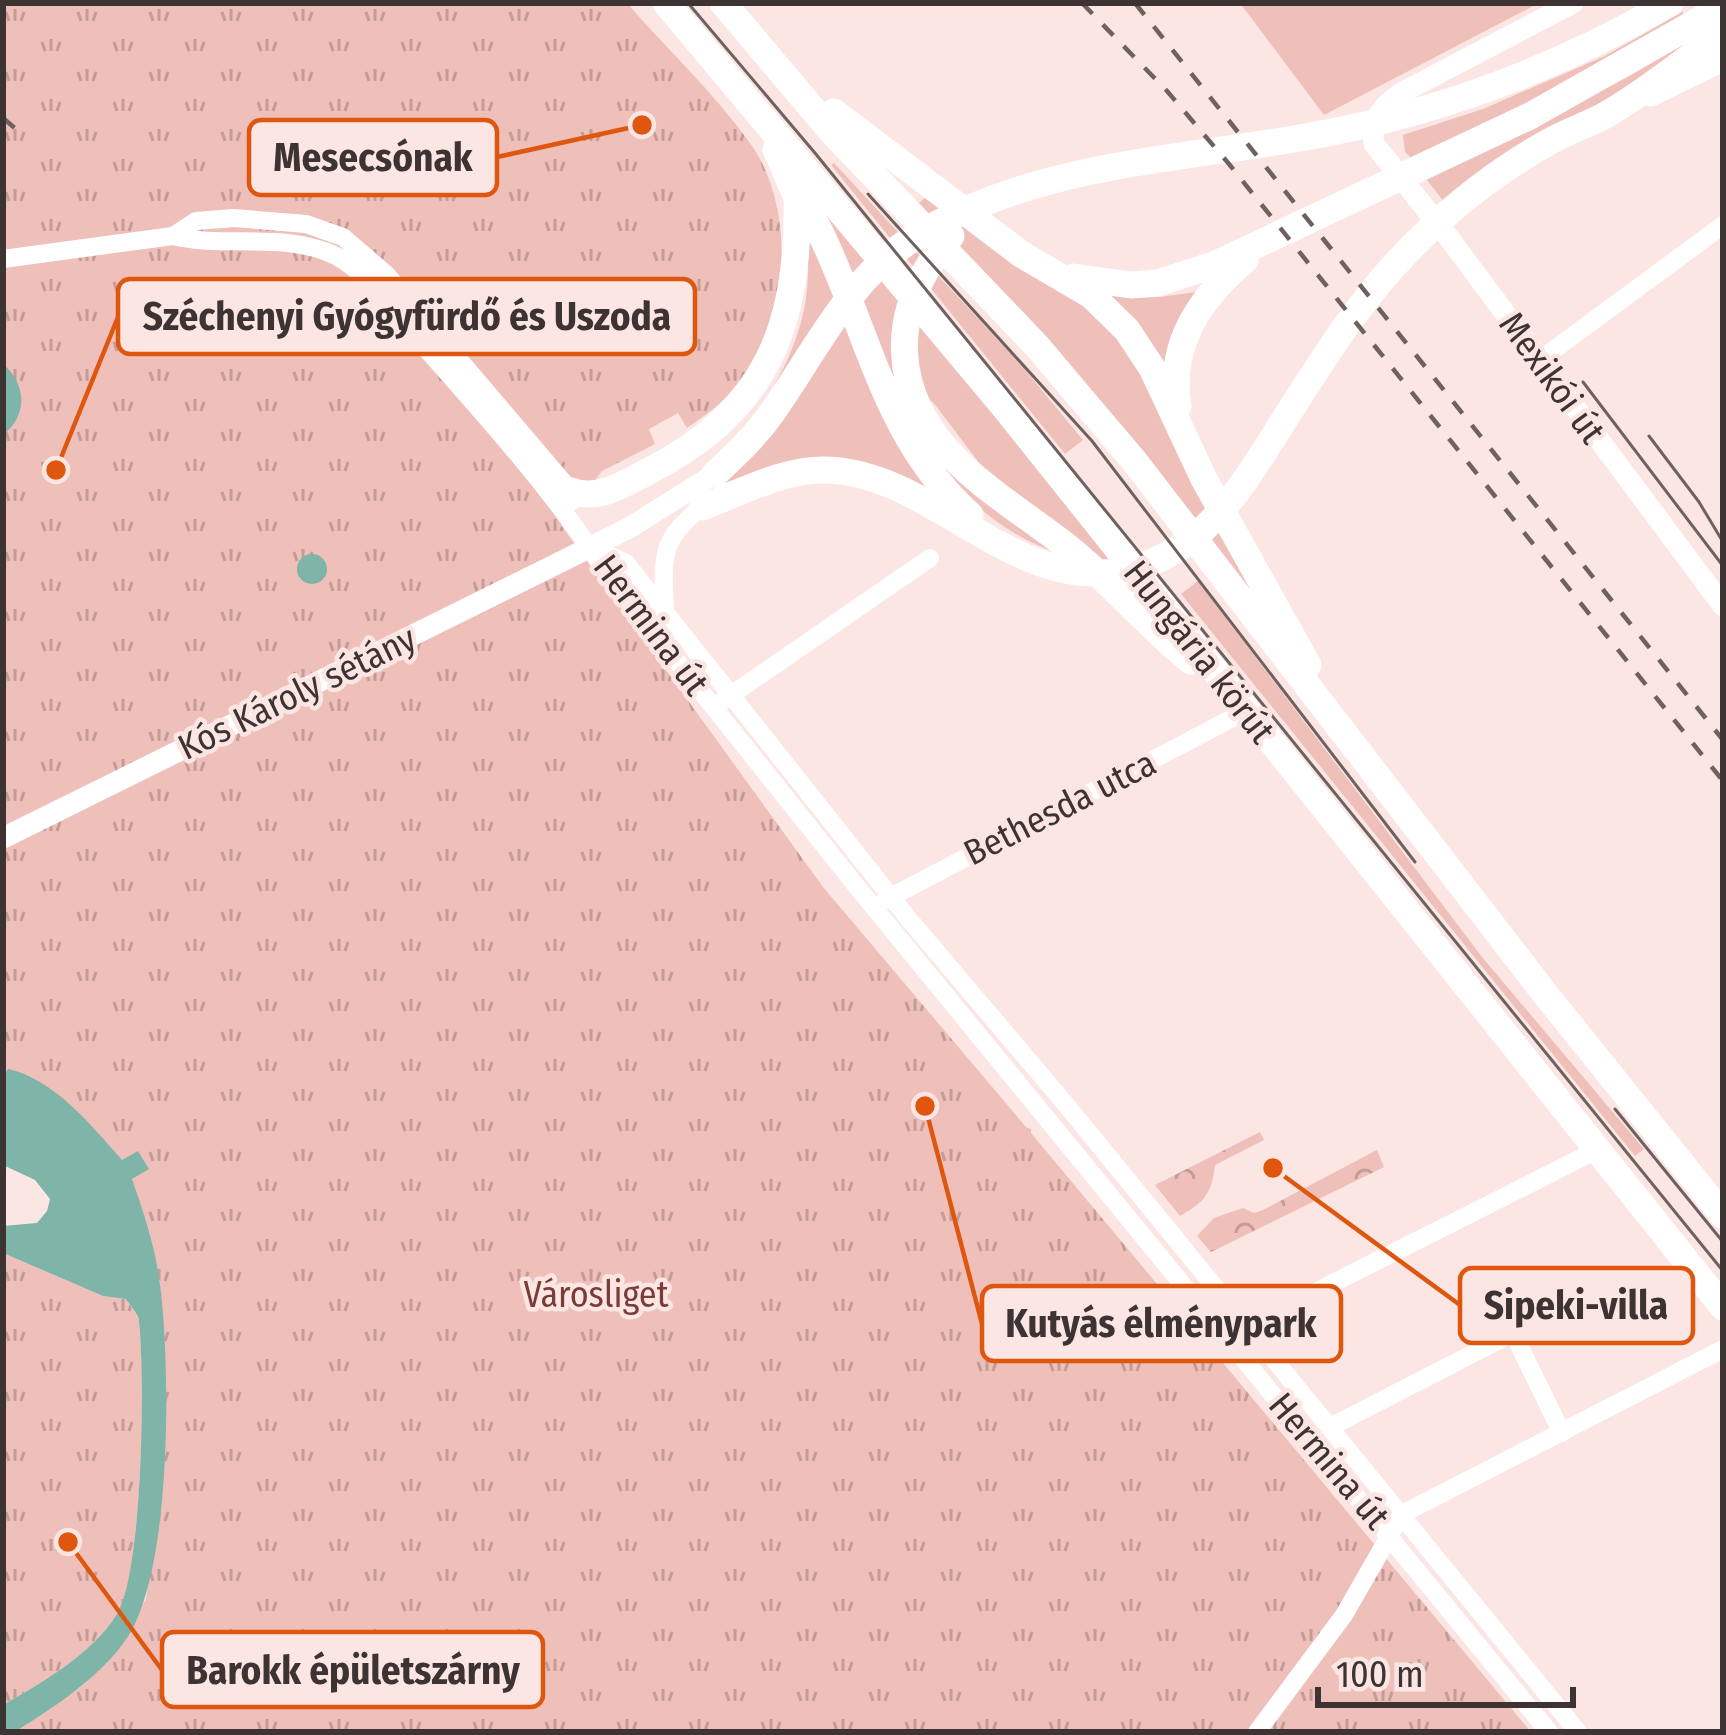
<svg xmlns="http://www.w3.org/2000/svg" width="1726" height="1735" font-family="'Fira Sans Condensed',sans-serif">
	<defs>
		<pattern id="forest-crowns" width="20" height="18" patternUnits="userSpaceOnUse" patternTransform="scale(3)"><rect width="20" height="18" fill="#efbfb9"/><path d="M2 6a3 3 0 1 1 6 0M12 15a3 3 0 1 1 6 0" fill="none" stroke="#c39c97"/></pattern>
		<pattern id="park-tufts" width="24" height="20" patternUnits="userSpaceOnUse" patternTransform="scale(3)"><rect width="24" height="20" fill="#efbfb9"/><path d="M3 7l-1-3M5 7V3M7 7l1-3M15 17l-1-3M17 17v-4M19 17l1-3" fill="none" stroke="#c39c97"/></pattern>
	</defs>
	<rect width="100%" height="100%" fill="#fce6e3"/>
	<path fill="#efbfb9" d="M1240,3H1539L1324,115Z
		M1682,12L1686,17L1613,63L1412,159L1405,152L1403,135L1483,109L1605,56Z
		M1698,36L1693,49L1560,126L1445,203L1426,179L1626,78Z
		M834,163L1021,365L1083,440L1065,454L831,165Z
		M929,194L1115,321L1265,615L1062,357L919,203Z
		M824,198L1149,609L983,468L933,402L893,392L818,201Z
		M804,216L939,494C829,447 806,449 698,498C745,430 807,360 808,273C809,254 805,235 804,216Z
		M1197,292L1179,317L1168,376L1106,296L1159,297Z
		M938,463L1060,554C1008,536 971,506 938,463Z
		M1198,581L1482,957L1644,1149L1635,1156L1181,594Z"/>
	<path fill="url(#forest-crowns)" d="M1260,1132L1264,1140L1215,1165C1212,1193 1204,1203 1180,1216L1155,1185Z
		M1377,1150L1384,1167L1211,1252L1197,1236L1214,1218L1243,1208L1254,1213L1263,1210Z"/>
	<path fill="url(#park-tufts)" d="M3,3H627C667,49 714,93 750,143C793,203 790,302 754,364C738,391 712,411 687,428L678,413L649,429L655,444L602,471L561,525L823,887L1026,1127L1031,1129V1133L1531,1732H15L82,1686L107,1663L146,1599L160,1502L164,1384L160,1282L132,1179L148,1168L122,1160L48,1088L32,1077L7,1070L3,1075Z
		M3,1253L103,1296L126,1299C130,1306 138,1314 139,1322C145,1375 143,1572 117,1614C93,1653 42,1683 3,1705Z"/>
	<path fill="#7fb4a8" d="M3,364C27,385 28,415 3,435Z
		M297 569a15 15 0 1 1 30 0a15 15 0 1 1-30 0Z
		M8,1069C54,1079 91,1125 122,1160L138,1151L149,1169L132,1179C143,1211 154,1243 159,1277C171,1358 173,1570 127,1638C100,1678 55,1706 15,1732H3V1705C42,1683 93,1653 117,1614C143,1570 145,1376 139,1322C139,1314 130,1306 126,1299L103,1296L3,1253V1226L37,1223L47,1211L50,1199L35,1180L3,1165V1075Z"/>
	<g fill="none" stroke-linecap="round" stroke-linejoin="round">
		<path stroke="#fff" stroke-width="18" d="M173,236L196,221L234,218L306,224L343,237L387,275L571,491L572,501
			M3,259L173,236C223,248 278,233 327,252C360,264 383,300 406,326C475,404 552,488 608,575L862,893L1549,1732
			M1540,360L1723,225
			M589,546L626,563L907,917L1068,1107L1578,1732
			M665,611C663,560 658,540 702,507
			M721,702L930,558
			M885,900L1246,711
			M1236,1332L1597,1150
			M1330,1427L1513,1333L1562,1433
			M1257,1732L1344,1615L1402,1514L1723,1349"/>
		<path stroke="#fff" stroke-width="21" d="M1573,3L1403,92C1384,105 1369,119 1374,144L1449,238L1723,606
			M1651,96L1723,61
			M3,838L629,528L715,474"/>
		<path stroke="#fff" stroke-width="27" d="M666,3L1006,409L1723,1307
			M723,3L832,132L1036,345L1135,462L1546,995L1723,1215
			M834,112L1021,254L1091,295L1127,330L1152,368L1204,479L1308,665
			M776,150C785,167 790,185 799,201C806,211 815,220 820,232C868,330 885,439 970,515
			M951,236C886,310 889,395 960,464C993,496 1034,520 1070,549C1112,583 1148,627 1191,661
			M1073,277L1131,285L1158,283L1216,264L1530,116L1723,7
			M1178,407C1168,345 1199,299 1245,260
			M715,474C735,455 755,437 771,414C814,354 848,279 912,239C1038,159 1190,161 1332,132C1452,108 1565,64 1670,3
			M571,491C599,501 624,484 649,471C767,411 800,325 797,197
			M702,507C740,493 781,470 823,470C932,470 1012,595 1127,570C1207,552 1246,480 1286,417C1319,366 1351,314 1391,269C1438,217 1492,173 1554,139C1570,131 1588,124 1604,116C1645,93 1684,60 1723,33"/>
		<path stroke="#6e6260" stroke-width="3" d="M688,3L815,153L1723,1271
			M868,194L1092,441L1415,862
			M1583,382L1723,566
			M1649,436L1699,502L1723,542
			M1615,1109L1723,1242"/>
		<path stroke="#6e6260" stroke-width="4.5" stroke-dasharray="15 15" stroke-linecap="butt" d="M1082,3L1167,91L1229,164L1723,781
			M1135,3L1723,740
			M3,118L16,129"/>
	</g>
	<g text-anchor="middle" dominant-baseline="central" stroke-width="9" stroke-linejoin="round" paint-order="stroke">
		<g font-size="36" fill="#3c3332" stroke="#fce6e3">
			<text transform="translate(1552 378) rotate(54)">Mexikói út</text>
			<text transform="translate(651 625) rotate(53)">Hermina út</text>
			<text transform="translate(1199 652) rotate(52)">Hungária körút</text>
			<text transform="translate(297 693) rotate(-26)">Kós Károly sétány</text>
			<text transform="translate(1060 808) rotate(-27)">Bethesda utca</text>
			<text transform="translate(1329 1461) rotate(50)">Hermina út</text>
		</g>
		<g font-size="36" fill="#7a3c35" stroke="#fce6e3">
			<text x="596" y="1295">Városliget</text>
		</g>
	</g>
	<path fill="none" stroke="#df570e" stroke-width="4.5" d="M642 125L497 157M56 470L118 317M1273 1168L1460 1305M925 1106L982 1324M68 1542L162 1670"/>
	<g fill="#df570e" stroke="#fce6e3" stroke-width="4.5">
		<circle cx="642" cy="125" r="12"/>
		<circle cx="56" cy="470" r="12"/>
		<circle cx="1273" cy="1168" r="12"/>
		<circle cx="925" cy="1106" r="12"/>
		<circle cx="68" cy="1542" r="12"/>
	</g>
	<g fill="#fce6e3" stroke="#df570e" stroke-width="4.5">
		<rect x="249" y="120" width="248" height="75" rx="12"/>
		<rect x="118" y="279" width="577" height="75" rx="12"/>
		<rect x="1460" y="1268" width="233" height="75" rx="12"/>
		<rect x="982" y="1286" width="359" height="75" rx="12"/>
		<rect x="162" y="1632" width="381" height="75" rx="12"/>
	</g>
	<g font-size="39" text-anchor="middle" font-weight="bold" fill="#3c3332">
		<text x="373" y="171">Mesecsónak</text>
		<text x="407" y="330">Széchenyi Gyógyfürdő és Uszoda</text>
		<text x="1576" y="1319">Sipeki-villa</text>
		<text x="1161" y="1337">Kutyás élménypark</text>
		<text x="353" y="1684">Barokk épületszárny</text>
	</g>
	<rect width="1726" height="1735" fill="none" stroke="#3c3332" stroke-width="12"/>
	<path d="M1318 1687v18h255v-18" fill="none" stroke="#3c3332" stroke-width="6"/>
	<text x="1336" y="1687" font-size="36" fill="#3c3332" stroke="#fce6e3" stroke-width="9" paint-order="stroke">100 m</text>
</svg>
